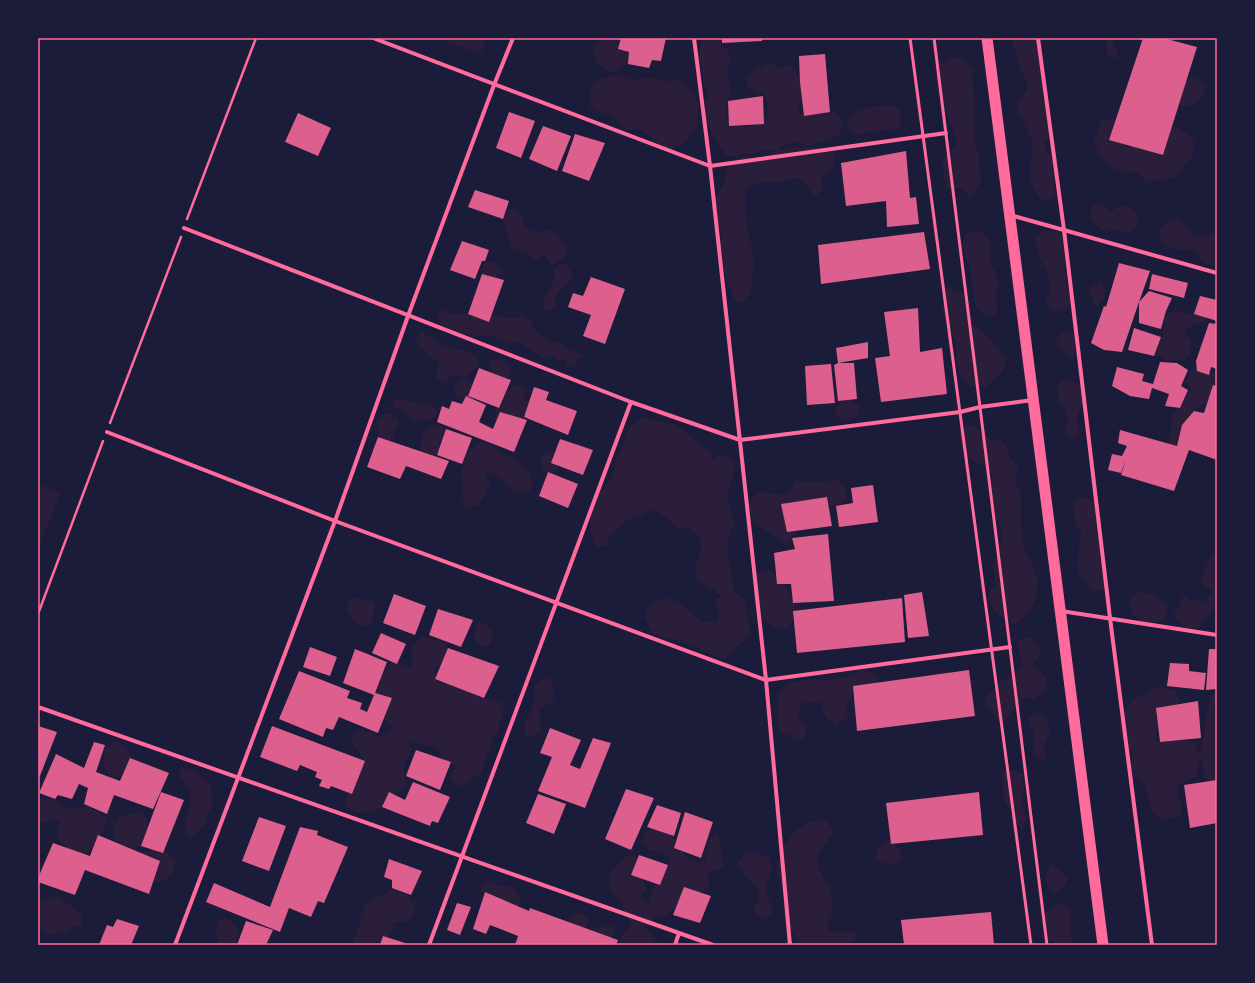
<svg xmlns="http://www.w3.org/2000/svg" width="1255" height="983" font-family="Quicksand,sans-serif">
	<rect width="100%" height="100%" fill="#1b1b3a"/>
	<path fill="#2a1e3b" d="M437,38H487L480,54Z
		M601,38H619L629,55L628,64L615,72C612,72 608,72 606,70C592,63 590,49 601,38Z
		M700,38H722L721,47L728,49L731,60L728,71L731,91L726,106V113L729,122L748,128L759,121L768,117L767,100L762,94L756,90L748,88L745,77L754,70L770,63L779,68L792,66L802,82L800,106L797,114C810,116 820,111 834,111L841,118L843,125L839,135L808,146L798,141L789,145L786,144L779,149L810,147L832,151L836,159L833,167L821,178L823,189L815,197L807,186L798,178L780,182L764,181L748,188L745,194L747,228L752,246L754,259L751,291L744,302H737L734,299L726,280L721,247V237L720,226L710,209L716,196L723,187L727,170L730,161L746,156L756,157L768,155L777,150H767L753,154L745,153L735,156H727L718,145L711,132L703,112L708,96L703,80V73L698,55L701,45Z
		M1013,38H1038L1043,89L1042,97L1046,98L1049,136L1044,144L1046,150L1053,161L1052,169L1055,177L1054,184L1055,197L1047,201H1041L1030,181L1032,140L1022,119L1016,112L1017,107L1028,87L1016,58V51L1012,43Z
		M1107,38H1114L1113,44L1117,49V59L1106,56L1108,46L1105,41Z
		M952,58L965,59L972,70L974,100L975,144L979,154V171L982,180L973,195H967L962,188L946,189L942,159L949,152L957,146L951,124L937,91L935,66Z
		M617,75L635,81L649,77L665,81L677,80L687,84L695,95L698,104V127C690,133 688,139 682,147L678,145L671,150L663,148L641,130L625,129L610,115L600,112L590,107V88C599,79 604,76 617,75Z
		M1191,78L1199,79L1206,86C1200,99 1198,106 1182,107L1180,101L1181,86Z
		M892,105L899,108L901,116L900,128L870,132L854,135L846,121C861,103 871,109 892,105Z
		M1102,119L1116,120V138L1127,147L1132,146L1163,155L1166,147L1171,127C1182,127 1187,133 1194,141L1193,156L1174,178L1147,182L1138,173C1110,172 1106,165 1093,142Z
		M1095,203H1102L1106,208L1112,211C1122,203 1126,205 1136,212C1139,222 1138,227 1130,233L1115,230L1108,232L1099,228L1095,224L1091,218V208Z
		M513,208C522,213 524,214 523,224L526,228L536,233L549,230L556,233L566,249V254L562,259L551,266L549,261L544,255L540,259H534L527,252L515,250L510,243V240L503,219L506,211Z
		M1180,219L1192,235H1207L1215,231L1217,232V266C1202,267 1201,259 1194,249C1176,250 1164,252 1158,232C1164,223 1169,220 1180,219Z
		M1044,230C1059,233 1058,229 1066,243L1064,250L1066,264L1063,268L1067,273L1065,286L1072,295L1069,307L1061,311L1055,312L1051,310L1046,299L1050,288V281L1047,274V270L1039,258L1035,237Z
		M969,231L982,232L991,243L990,255L992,267L996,273L999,284L995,296L997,304V315L988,316L983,313L976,307L970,269L965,257L962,243Z
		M485,261C493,262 501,264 503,273L496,278L482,274V268Z
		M560,264H566L573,274L569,283L560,289L554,300L557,305L553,309L548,311L544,308L543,299L553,283L555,276L554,269Z
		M1101,283L1106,291L1103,299L1098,306L1094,305L1093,301V298L1089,293L1088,289L1091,286Z
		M949,288L964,294L973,324L993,341L1006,361C1005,365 1004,370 1002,373C998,377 992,381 988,385C983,389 979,389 973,387C953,382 958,355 954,339C952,330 948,326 945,319C942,310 943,299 944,289Z
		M443,309L452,315L468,314L480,318L489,314L513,318L521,316L532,321L536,332L547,339L561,344L566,348L582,355L573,368L568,366L565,360L559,361L552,356L546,359C535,354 528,350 520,341L510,344L488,335L477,336L471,334L459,335L441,324L438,313Z
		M1197,310L1207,318L1200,324H1193L1185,331L1187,337L1190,339C1192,349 1191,354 1184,361L1176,359L1168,362L1162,358L1156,353L1159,341L1163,336L1162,333L1166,317L1171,312H1182L1185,315L1189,314Z
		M421,331L441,344L472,353L480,363L472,372L463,378L456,375L450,377L446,384L436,378L439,363L424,351L415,340Z
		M1069,331H1074L1075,351L1072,358L1064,353L1055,343C1058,335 1060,332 1069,331Z
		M499,359L511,365L509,377L498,381L490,370V363L492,360Z
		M1195,368H1200L1205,374L1212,372L1217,375V390H1214L1211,392L1208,402L1193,411L1189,420L1181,446L1171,448L1168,441C1170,437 1171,434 1171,429C1172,424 1170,419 1173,414C1180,405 1186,400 1191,388L1186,382L1187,377Z
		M464,378L471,382L475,386C471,397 470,399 458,399L454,393V387L460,380Z
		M1062,379C1080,382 1081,386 1085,403C1081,408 1076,414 1077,421C1078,425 1080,429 1081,433L1073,440L1069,438L1064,431L1068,418L1065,409L1060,403L1057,388Z
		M518,385L525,387L526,391L524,398L530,401C522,423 524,421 502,427L496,421V410L502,404L507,390Z
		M398,399L404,400L412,403H427L435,407L438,414L431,420L425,421H416L408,417L405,412L401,409H394L392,404Z
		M843,400H851L861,406L856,418L840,420L834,412L837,405Z
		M387,412L398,419V425L395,429L394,437L388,443L378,437V429L376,420Z
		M642,418L675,424L689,434L697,443L711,451V460L718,456L731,457L736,466L727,497L735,524L727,540L728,555L734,591L745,600C746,613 750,623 750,636L733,650L725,660L674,639L664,638L653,633L644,617L648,608L664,597L685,606L690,612L703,622L718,621V609L714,600L721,597L714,590L702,584L697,579L696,564L701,550L700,538L688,527L679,530L667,518L655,509L642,515L629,519L612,533L606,546L596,547L592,536L589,515L599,489L611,480L617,457L624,444L629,426Z
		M435,424L442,427L447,433L440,441C440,447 439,452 435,456L425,455L420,449L423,434L427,427Z
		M968,424C971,425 975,426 978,428C987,435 986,441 1001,440L1007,448L1009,455L1018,469L1015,483L1019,489L1021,500V528L1025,550L1030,558L1038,581L1035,601L1030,612L1015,624H1012L1007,619L999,616L991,606L989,597L990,591L996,584L993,566L1001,542L1002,529L999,523L992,514L990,488L993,479L988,467C968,460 958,454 960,432Z
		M481,442C493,443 494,447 503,453C519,463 526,463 534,483L530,491L523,494L510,489L504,480L490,472L485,476L490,483C488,490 482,500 479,506L466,508L462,497L463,489L461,471L464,465L466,453Z
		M547,452H555L558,465L557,471L551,473L544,471L541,464V457Z
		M834,479L845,486L846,499L840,505H826L798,530L787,544L770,533L758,527L750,514V502L759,491L784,495L791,489L796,481L823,483Z
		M38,484L61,493L38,549Z
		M1077,498C1088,498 1092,497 1100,505L1097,530L1104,542L1102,550L1099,559L1105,562V588L1101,591H1092L1080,576L1077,567L1081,531L1076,524L1073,507Z
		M1217,546V602L1213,606L1212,612L1198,628C1185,630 1181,626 1173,616L1183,596L1190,600L1206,601L1213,593C1209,588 1204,586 1200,581C1206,569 1208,557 1217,546Z
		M770,569C779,578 798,599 795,612C793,617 791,622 789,627L779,630C752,615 750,601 757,573Z
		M1138,592C1151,593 1160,595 1168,605C1167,609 1167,615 1165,618C1163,621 1160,621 1157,622C1140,626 1130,616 1130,600Z
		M354,597L374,602L375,605L371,624L363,627L352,619L346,608L348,602Z
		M479,622L488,625L494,633L490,644L486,647C473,646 471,630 479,622Z
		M1030,636C1041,649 1045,650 1033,664C1043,674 1051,677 1045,693L1032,700L1028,697L1022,698L1006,720L997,719L991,711L984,700L999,683L1014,674L1023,666L1018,649V640Z
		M422,637L443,642L448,648L447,656L434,670L435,679L438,682L451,685L493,701L499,702L504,707C504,717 497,719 499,731L493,739L490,750L486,755L482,772L463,785H456L451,780V773L457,767L455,765L441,759L440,751C429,745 417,744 406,739L413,749L405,763L404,770L406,786L403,791L390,795L382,807L375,811L359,813L352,812L345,803L359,765L365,761L355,748L351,739L353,734L360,729L369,732L378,737L395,729L384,718L390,703L386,699L372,700C369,685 381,671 392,662C400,662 406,666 413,668C411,651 408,649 422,637Z
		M862,670C870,671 873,672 878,678V682C858,693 844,690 848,718L838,724V728C833,725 828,721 825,715C823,711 824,706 820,702L802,703L798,713L800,720L806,729L805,737L800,740L780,732L776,722L779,693L788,684L796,681L836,679L846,677Z
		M543,678L551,679L554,698L550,704L539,708L541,729L534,738L533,735L526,736C520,718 532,717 534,702C535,697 534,691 535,686Z
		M1158,687L1176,690L1180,702L1176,707L1162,709L1155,715L1158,722L1156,741H1166L1178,736L1195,743L1199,754C1201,749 1202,745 1203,741C1206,727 1205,699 1217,690V786L1213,784L1204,777V767L1200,758L1196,777L1186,780L1177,786V797L1181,802V815L1163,821L1153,812L1148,799L1146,787L1140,779L1131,775L1132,754L1124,743L1118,729L1123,714L1133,700Z
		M1033,712L1043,714C1053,730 1052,729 1043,746L1047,757L1041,760L1037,759L1033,753C1037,739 1033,733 1028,720Z
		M116,741C136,753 133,758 126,777L112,778L104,769V749Z
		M182,766L198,773L211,786L212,807L207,815L205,825L193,836L186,835V815L191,805L190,792L180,777L179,771Z
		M1008,769L1014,770L1023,774L1024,786L1022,800L1026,818L1023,830L1017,823L1014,818L1013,813L1005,803L1001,775Z
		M38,799H55L68,809L88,806L107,818V823L93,849L85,855L73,853L59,840L57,831L61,819L38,824Z
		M132,813H141L147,818V829L146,839L141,846L132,848L118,843L114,838V827L119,817Z
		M824,820C844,834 822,842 818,855C814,869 828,881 831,893C832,898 833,906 833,912C832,917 828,922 827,929C838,934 843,930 855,932L858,936L854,942L850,945H800L789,926L786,896L776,870L784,846L794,832L807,822Z
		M654,826L664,829L674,836L675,844L683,851L686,858L699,863L705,860L710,837L718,835L722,848L723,868L715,870L706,875L710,883L707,890L700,892L685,894L672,910L665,917L653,914V924L655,925L644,926C651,931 654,939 661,945H619C619,935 624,931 632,926L625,912L621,901L612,893L609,884L611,872L622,860L631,854L638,857L641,878L647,889L640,897L649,904C649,896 654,884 659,876C664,867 668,868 669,856L648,849L643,841L646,832Z
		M890,841L901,851V862L888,864L876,861C876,849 878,844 890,841Z
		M157,847L166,851L175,861L173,871L167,880L147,883L133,861L143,853Z
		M751,852L759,853L770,858L772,867L766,887L768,898L774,912L765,920L754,912V909L759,899L758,888L745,875L737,862L745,853Z
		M1052,865L1062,871L1068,879C1065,888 1061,892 1052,893L1047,886L1045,872Z
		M492,882L498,885L514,887L521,900L516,909L504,905L502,899L495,896L480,891L483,883Z
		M391,890L407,894L415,908L413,917L407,922L401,921L393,923L392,931L389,936L376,945H353V941L359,927L360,917L367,903Z
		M57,896L82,914V924L71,928L70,931L52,935L39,928L38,906L40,903Z
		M1056,904L1067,905L1072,918L1071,930L1072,945H1060L1059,943L1047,940L1044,913Z
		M581,913L589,919L587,926L582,934L573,928L568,918L573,914Z
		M225,917C231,920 240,927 238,935C237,938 236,941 235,945H214L219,940L215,935L217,921Z
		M613,925L615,930L611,938L591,935L593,927C600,929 605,926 613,925Z"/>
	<path fill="#dd5f8e" d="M621,38H666L661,61L652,60L649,68L628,64L629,52L618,49Z
		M722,38H762V41L722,43Z
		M1143,38H1163L1197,47L1163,155L1109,140Z
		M825,54L830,112L804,116L800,82L799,56Z
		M763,96L764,124L729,126L728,101Z
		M509,112L535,121L521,158L496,148Z
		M298,113L331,128L318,156L285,142Z
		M543,126L571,136L557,171L529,159Z
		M575,134L605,143L589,181L562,171Z
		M906,151L910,198L916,197L919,224L887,227L886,201L846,206L841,163Z
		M475,190L509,201L503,219L468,207Z
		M924,232L930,269L821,284L818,245Z
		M462,241L489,250L485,261H482L475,279L450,270Z
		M1119,263L1150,271L1139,302L1149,291L1172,298L1166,311L1161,329L1139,323V302L1122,352L1104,350L1091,343L1104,306L1106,307Z
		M482,274L504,280L489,322L468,314Z
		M1152,274L1188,283L1184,298L1149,289Z
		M591,277L625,289L605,344L583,336L591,315L568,307L573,293L583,296Z
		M1200,296L1217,300V321L1194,314Z
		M918,308L920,352L942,348L947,394L881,402L875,358L890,356L884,312Z
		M1209,323L1217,324V369L1211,367L1209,375L1197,371L1196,361Z
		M1134,328L1161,337L1154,356L1128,350Z
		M868,342V358L838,363H854L857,399L838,401L834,365L838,363L836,348Z
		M1160,362L1177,363L1188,370L1181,386L1188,390L1180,408L1165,406L1169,394L1152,388L1149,399L1130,396L1112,386L1117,367L1144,374L1142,381L1153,384Z
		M831,364L835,403L807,405L805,366Z
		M479,368L511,380L499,408L468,396Z
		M1213,385L1217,386V460L1189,450L1174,491L1121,475L1126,459L1121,473L1108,470L1112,454L1122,456L1127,446L1118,443L1120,430L1177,446L1182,425L1194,411L1204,413Z
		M534,387L549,392L546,400L577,411L568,435L524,417Z
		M466,396L486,405L479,422L493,429L500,412L527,420L514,452L437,422L442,406L449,409L452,401L462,404Z
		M446,429L472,438L462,464L437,455Z
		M378,437L449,461L441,479L406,466L400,479L367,467Z
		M560,439L593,450L583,475L551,463Z
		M548,472L578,484L568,508L539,496Z
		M873,485L878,522L839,527L836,506L853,503L851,488Z
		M827,497L832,526L787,532L781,504Z
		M828,534L834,601L793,603L791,584H777L774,553L795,549L792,538Z
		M922,592L929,636L908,638L904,595Z
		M394,594L426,606L415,635L383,623Z
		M902,598L905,642L797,653L793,611Z
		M438,609L473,620L461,647L429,635Z
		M381,633L406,644L397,664L372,653Z
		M310,647L337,657L330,676L303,667Z
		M448,648L499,666L484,698L435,679Z
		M355,649L387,662L375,693L392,698L378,733L339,717L333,730L326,728L323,737L279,719L299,671L350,691L347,698L362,703L360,709L367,712L374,695L343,683Z
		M1209,649H1217V689L1206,690Z
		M1170,663L1189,664V671L1206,673L1204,690L1167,686Z
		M969,670L975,716L857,731L853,686Z
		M1198,701L1201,738L1160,742L1156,708Z
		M38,726L57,732L38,781Z
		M272,726L365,761L352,794L331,786L329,789L319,786L322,780L315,777L317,772L300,765L297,771L260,757Z
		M550,728L581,740L570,765L580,769L593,738L611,743L585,808L538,791L552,757L540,753Z
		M94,742L105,745L96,772L120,781L130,758L169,773L153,809L114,795L107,814L84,804L88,788L79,784L72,799L58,795L55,799L39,793L56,754L84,768Z
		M416,750L451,762L440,790L406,776Z
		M1217,780V823L1190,828L1184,785Z
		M413,782L450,797L438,823L432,821L430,826L382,807L389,792L405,800Z
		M626,789L654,798L631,850L605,839Z
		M161,792L184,800L163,853L141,846Z
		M979,792L983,835L891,844L886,803Z
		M538,794L566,804L554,834L526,823Z
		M657,805L681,813L674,836L647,827Z
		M685,812L713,822L701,858L674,848Z
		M259,817L286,826L269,871L242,861Z
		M300,827L318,831L317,835L348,847L324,903L318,901L311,917L289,908L280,932L206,902L214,883L270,907Z
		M98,835L160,861L149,894L85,870L75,895L38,882V878L53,843L90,856Z
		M639,855L668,865L660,885L631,875Z
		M389,859L422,871L411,895L392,888V880L384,877Z
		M684,887L711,896L700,923L673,915Z
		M485,892L529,911L530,908L618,940L616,945H515L518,936L490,925L486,934L473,929Z
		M457,903L471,907L460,935L447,930Z
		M991,912L994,945H904L901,920Z
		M117,919L139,926L131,945H99L107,925L113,927Z
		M246,921L273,930L266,945H237Z
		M383,936L405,943L404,945H380Z"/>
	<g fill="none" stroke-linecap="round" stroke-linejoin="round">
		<path stroke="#ff6b9d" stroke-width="2.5" d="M187,219L256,38
			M110,423L181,237
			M38,614L103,441"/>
		<path stroke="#ff6b9d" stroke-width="3" d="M910,38L1031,945
			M934,38L1047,945"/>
		<path stroke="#ff6b9d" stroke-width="4" d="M373,38L710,166L946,133
			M694,38L710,166L766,680L790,945
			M1038,38L1064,230L1110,618L1152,945
			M1010,215L1217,273
			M184,228L631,402L740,440L960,412L980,407L1033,400
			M107,432L335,521L766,680L1010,647
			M1061,611L1217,635
			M38,707L713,945
			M175,945L335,521L408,316L494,85L513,38
			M429,945L631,402
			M675,945L679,933"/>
		<path stroke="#ff6b9d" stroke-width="11" d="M987,38L1103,945"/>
	</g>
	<rect width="1255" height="983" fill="none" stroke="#1b1b3a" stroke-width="78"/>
	<rect x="39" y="39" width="1177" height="905" fill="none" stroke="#ff6b9d" stroke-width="1.5"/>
</svg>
